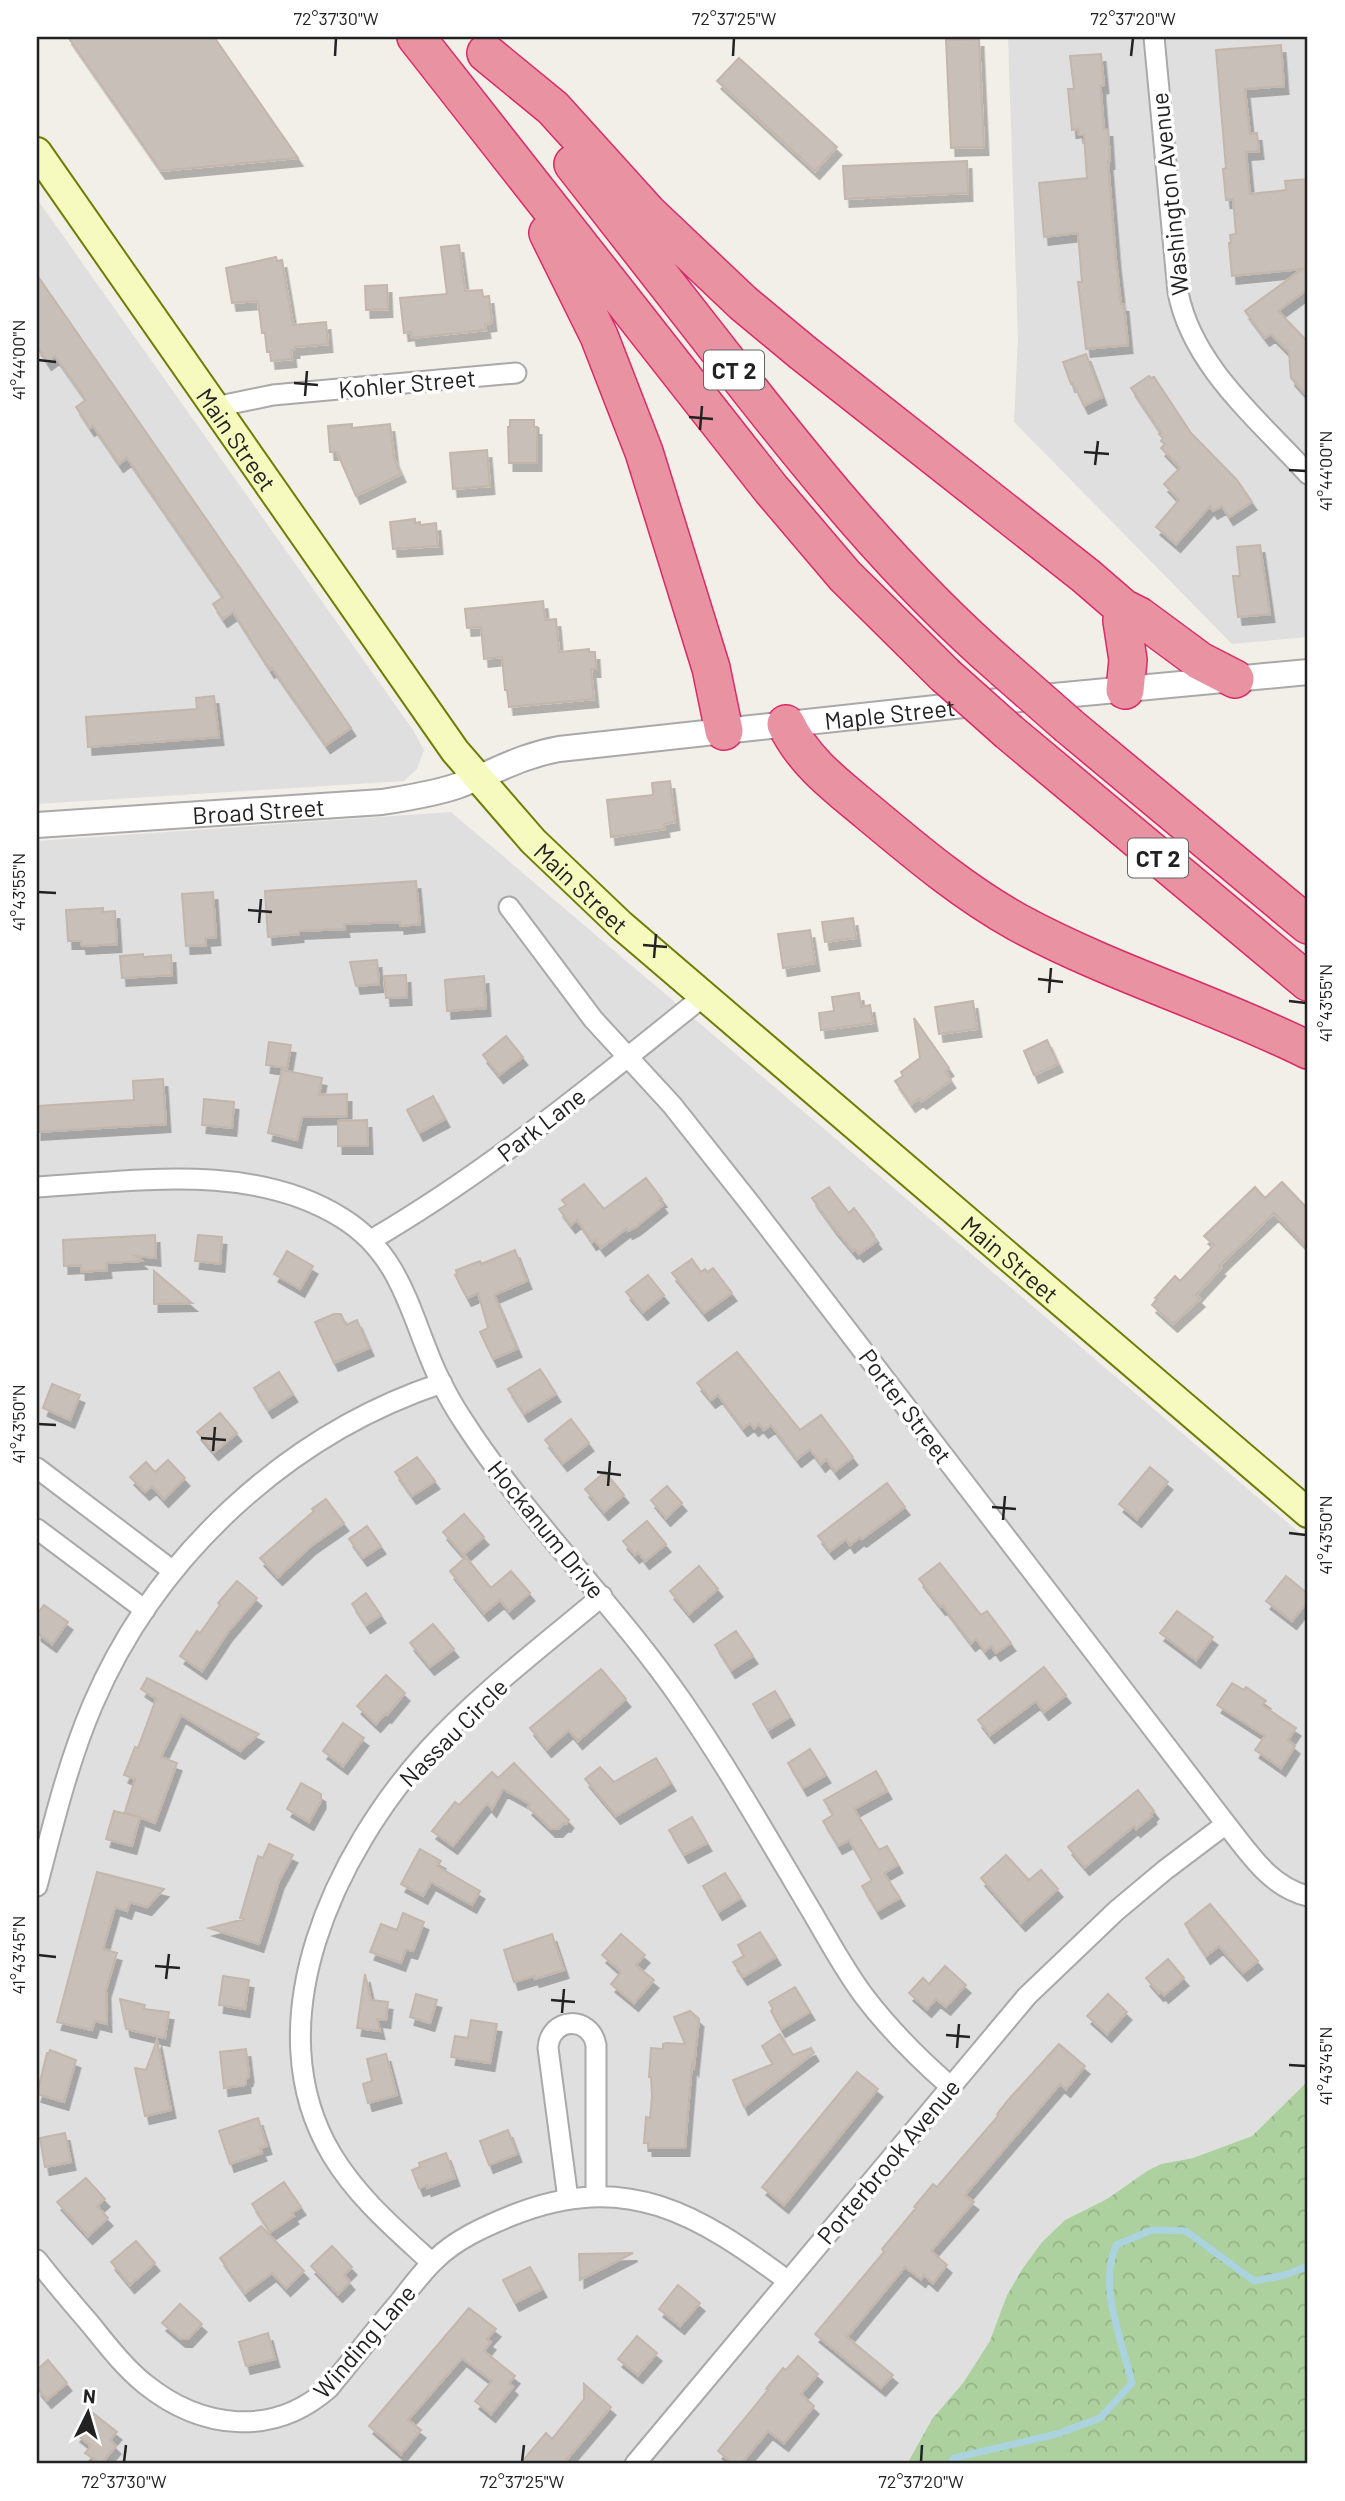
<svg xmlns="http://www.w3.org/2000/svg" width="1345" height="2501" font-family="Barlow,sans-serif">
	<defs>
		<pattern id="forest-crowns" width="20" height="18" patternUnits="userSpaceOnUse" patternTransform="scale(1.75)"><rect width="20" height="18" fill="#add19e"/><path d="M2 6a3 3 0 1 1 6 0M12 15a3 3 0 1 1 6 0" fill="none" stroke="#95b388"/></pattern>
		<filter id="shadow"><feDropShadow dx="4.5" dy="8" stdDeviation="0" flood-color="#0004"/></filter>
	</defs>
	<rect width="100%" height="100%" fill="#f2efe9"/>
	<path fill="#e0dfdf" d="M1008,37H1308V637L1232,644L1014,422L1018,338Z
		M37,199L413,730L424,750L417,769L404,781L37,804Z
		M451,812L1308,1540V2081L1252,2136L1193,2158L1161,2164L1147,2171L1107,2199L1065,2220L1042,2242L1023,2268L1007,2295L991,2341L963,2383L932,2419L907,2464H37V841Z"/>
	<path fill="url(#forest-crowns)" d="M1308,2081V2464H907L932,2419L963,2383L990,2341L1007,2295L1023,2268L1042,2242L1065,2220L1107,2199L1147,2171L1161,2164L1193,2158L1252,2136Z"/>
	<g fill="none" stroke-linecap="round" stroke-linejoin="round">
		<path stroke="#aad3df" stroke-width="7" d="M950,2464L954,2458L1057,2434L1100,2418L1132,2383C1122,2340 1098,2288 1116,2245L1152,2230L1186,2231L1254,2281L1285,2275L1308,2266"/>
	</g>
	<path fill="#c7bfb8" stroke="#c4b6ab" stroke-width="2" filter="url(#shadow)" d="M68,37H214L298,158L161,171Z
		M979,39L984,147L951,148L946,40Z
		M1281,45L1284,86L1245,89L1250,134L1257,133L1259,151L1246,152L1250,194L1286,190L1285,181L1308,179V289L1278,311L1308,342V397L1291,378L1289,352L1271,334L1265,338L1245,311L1302,269L1232,276L1229,243H1231L1230,235L1236,234L1233,199L1226,200L1223,169L1226,168L1216,50Z
		M1101,54L1104,85L1101,86V92L1104,129H1108L1110,161H1108L1116,260L1121,304H1124L1128,345L1086,349L1078,282H1082L1078,233L1044,237L1039,183L1087,178L1084,135H1079L1078,129L1072,130L1068,89H1074L1070,56Z
		M739,58L837,147L815,171L717,81Z
		M967,161L968,193L845,199L843,166Z
		M459,245L465,291L482,290L483,297L489,296L492,323L485,324L486,330L412,338L411,332L404,333L400,298L447,294L441,247Z
		M276,257L277,261L282,260L293,325L326,322L328,344L295,347V350H291L292,359L271,361L270,352H267L265,333H262L258,301L232,303L226,268Z
		M37,275L351,728L326,745L272,668L270,670L233,612L223,619L213,604L223,597L127,458L119,464L93,426L90,428L76,407L86,400L55,356L47,362L37,347Z
		M387,285L388,309L366,310L365,286Z
		M1086,354L1102,397L1084,406L1073,383L1071,384L1063,362Z
		M1149,376L1151,378L1154,377L1191,433L1237,480L1252,502L1229,517L1222,506L1213,511L1210,506L1176,544L1156,527L1179,500L1164,484L1180,468L1161,448L1165,444L1161,441L1163,438L1159,434L1161,433L1131,388Z
		M510,420H534V427H537V463H509L508,427H510Z
		M352,424V428L390,424L394,458L401,474L356,496L337,452H330L328,426Z
		M487,450L490,486L453,489L450,453Z
		M415,519V523L420,522V525L436,523L438,546L393,549L390,522Z
		M1260,545L1270,614L1238,617L1233,576H1240L1237,547Z
		M543,601L545,620L556,619L559,652L589,649V652H595L596,669H591L594,699L509,707L507,690H505L502,657L484,659L481,627L467,628L465,609Z
		M214,696L219,737L88,747L86,717L197,709L196,698Z
		M670,781L675,822L664,824L665,829L611,837L607,800L653,795L652,783Z
		M416,881L420,924L400,926V922L344,924L345,929L299,931V934L268,937L265,891Z
		M213,892L216,937L205,938L206,945L186,946L182,894Z
		M103,908V912L115,911L117,944L82,946L81,941H68L66,910Z
		M853,918L856,938L825,942L822,922Z
		M810,930L815,963L783,968L778,934Z
		M143,954V957L171,955L172,975L122,978L120,956Z
		M377,960L379,984L356,986L350,962Z
		M406,975L407,997L386,998L384,976Z
		M484,976L486,1008L447,1011L445,980Z
		M859,993L861,1007L870,1005L873,1023L821,1030L819,1013L834,1011L832,997Z
		M973,1001L977,1029L939,1034L935,1007Z
		M914,1018L949,1068L945,1071L951,1080L922,1101L919,1098L911,1104L895,1081L903,1076L901,1072L920,1058Z
		M506,1036L523,1057L499,1075L483,1055Z
		M1047,1040L1058,1064L1034,1075L1024,1051Z
		M269,1042L291,1045L287,1068L266,1065Z
		M282,1070L322,1078L319,1095L347,1094V1116L302,1117L297,1140L268,1133Z
		M163,1079L166,1124L37,1132V1106L134,1100L133,1081Z
		M433,1096L445,1119L419,1133L407,1110Z
		M204,1099L234,1102L232,1128L202,1125Z
		M367,1120L368,1146H338V1121Z
		M646,1178L662,1199L659,1200L663,1205L636,1227L628,1231L627,1228L601,1248L595,1240L592,1242L577,1220L571,1225L559,1209L566,1205L562,1200L584,1184L604,1209Z
		M1282,1182L1308,1209V1248L1274,1213L1219,1266L1221,1268L1196,1295L1200,1299L1173,1324L1152,1305L1157,1299L1155,1298L1175,1276L1180,1281L1214,1245L1204,1236L1255,1187L1265,1198Z
		M829,1187L849,1213L854,1208L874,1235L873,1236L877,1241L859,1254L855,1249L853,1251L832,1226L812,1198Z
		M155,1235L156,1258L136,1256L142,1261L106,1263L107,1270L81,1272V1265L64,1266L63,1240Z
		M198,1235L222,1237L220,1264L195,1261Z
		M515,1250L527,1281L494,1295L517,1349L493,1359L480,1332L488,1328L478,1293L467,1298L455,1275L457,1274L456,1270L480,1261L481,1264Z
		M287,1251L313,1266L300,1289L274,1274Z
		M692,1259L701,1272L705,1269L707,1272L713,1268L732,1293L704,1313L672,1273Z
		M154,1271L192,1303L154,1304Z
		M648,1275L664,1295L643,1312L626,1292Z
		M334,1314H341L346,1325L357,1320L369,1348L334,1363L315,1322Z
		M737,1352L800,1430L821,1415L853,1457L835,1471L826,1459L821,1464L810,1449L797,1459L771,1425L764,1430L759,1424L754,1428L750,1423L743,1428L718,1395L711,1400L697,1383Z
		M540,1369L556,1394L524,1414L508,1389Z
		M279,1372L293,1394L268,1410L254,1388Z
		M52,1384L80,1395L70,1420L43,1408Z
		M220,1413L237,1433L214,1452L197,1432Z
		M571,1419L589,1443L563,1463L545,1440Z
		M417,1457L435,1481L412,1496L395,1472Z
		M168,1460L185,1478L164,1499L152,1486L145,1492L130,1477L146,1462L155,1472Z
		M1150,1467L1168,1482L1137,1519L1119,1504Z
		M605,1472L624,1495L604,1512L585,1489Z
		M887,1483L905,1507L862,1539L860,1537L850,1545L846,1539L830,1551L818,1536Z
		M667,1486L682,1503L666,1518L651,1500Z
		M326,1499L344,1523L311,1546L278,1577L260,1558L314,1511L312,1509Z
		M464,1514L484,1537L463,1555L443,1532Z
		M647,1521L666,1544L645,1561L638,1552L635,1555L623,1541Z
		M367,1526L381,1546L363,1558L349,1539Z
		M466,1557L491,1588L511,1571L530,1593L509,1611L500,1600L484,1613L450,1571Z
		M940,1563L981,1615L987,1611L1011,1643L996,1653L991,1646L985,1651L976,1639L971,1643L943,1606L941,1607L919,1579Z
		M699,1566L718,1589L689,1614L670,1591Z
		M1286,1576L1308,1594V1601L1292,1621L1266,1601Z
		M237,1581L257,1598L228,1632L202,1671L180,1656L197,1631L200,1633L220,1605L218,1603Z
		M366,1593L381,1615L366,1625L352,1604Z
		M44,1605L68,1622L52,1644L37,1633V1614Z
		M1177,1611L1213,1637L1196,1660L1160,1633Z
		M433,1624L454,1649L430,1667L410,1643Z
		M736,1631L753,1656L731,1670L715,1645Z
		M1044,1667L1066,1695L1044,1712L1036,1701L990,1735L978,1720Z
		M601,1669L626,1699L578,1741L569,1730L547,1749L530,1728Z
		M386,1675L405,1693L387,1715L385,1714L376,1724L357,1706Z
		M147,1678L259,1734L240,1751L181,1715L161,1757L177,1763L155,1823L125,1812L135,1779L124,1775L135,1747L138,1748L156,1699L141,1689Z
		M1232,1683L1244,1690L1246,1687L1266,1701L1262,1705L1296,1728L1288,1740L1295,1746L1281,1768L1255,1750L1265,1736L1217,1705Z
		M775,1691L790,1717L768,1730L753,1704Z
		M343,1723L364,1738L343,1766L323,1751Z
		M810,1749L826,1775L803,1788L788,1763Z
		M656,1758L671,1783L616,1816L585,1779L600,1767L614,1782Z
		M514,1763L569,1820L566,1824L564,1823L558,1829H551L528,1807L530,1804L503,1789L492,1809L487,1803L453,1846L432,1831L455,1802L459,1805L492,1772L498,1778Z
		M876,1771L887,1791L854,1809L879,1850L887,1846L898,1865L884,1873L900,1898L877,1911L862,1886L872,1880L849,1840L838,1846L823,1821L833,1815L824,1800Z
		M301,1783L321,1794V1801L309,1822L287,1809Z
		M1138,1790L1154,1811L1151,1814L1152,1816L1136,1829L1134,1826L1085,1867L1068,1847Z
		M114,1811L140,1817L132,1846L106,1839Z
		M692,1817L707,1843L684,1855L669,1830Z
		M269,1844L293,1855L279,1881L259,1944L209,1928L244,1919L240,1918L258,1856L263,1858Z
		M420,1849L441,1861L437,1866L480,1891L472,1905L431,1882L423,1896L401,1884Z
		M1006,1855L1029,1880L1041,1870L1058,1889L1021,1923L981,1878Z
		M97,1872L164,1889L147,1907L130,1902L127,1911L115,1907L103,1949L117,1953L106,1990L107,2024L95,2021L92,2030L57,2022Z
		M725,1873L741,1898L718,1912L703,1886Z
		M1210,1904L1258,1961L1243,1973L1219,1946L1206,1956L1185,1924Z
		M403,1913L424,1922L413,1951L406,1949L401,1963L370,1952L381,1924L397,1930Z
		M760,1932L776,1957L743,1977L733,1962L744,1956L738,1945Z
		M552,1934L564,1970L535,1979L534,1976L514,1982L504,1950Z
		M621,1934L645,1955L636,1965L654,1980L634,2003L611,1984L621,1972L602,1955Z
		M1168,1959L1184,1978L1164,1995L1161,1991L1159,1993L1146,1978Z
		M945,1966L966,1985L946,2007L936,1999L927,2009L909,1993L923,1978L929,1984Z
		M365,1974L371,2000L388,2002L386,2020L377,2019L380,2031L357,2028Z
		M223,1976L249,1980L245,2009L219,2005Z
		M795,1987L810,2012L781,2029L771,2011L773,2009L769,2002Z
		M416,1994L437,2000L430,2023L410,2017Z
		M1108,1994L1127,2012L1107,2034L1087,2016Z
		M120,1999L145,2005L144,2009L169,2012L165,2038L126,2029Z
		M690,2011L699,2019L694,2067L692,2063L685,2148H648V2143H644L646,2117L650,2118L652,2096L651,2077H649L651,2048L663,2049V2044L666,2043L685,2044L674,2017Z
		M471,2020L497,2024L490,2063L451,2057L455,2036L468,2038Z
		M780,2034L793,2055L811,2048L814,2053L744,2107L733,2080L773,2064L762,2046Z
		M157,2040L171,2110L145,2116L135,2068L146,2070Z
		M1059,2044L1085,2066L1066,2089L1060,2084L965,2195L974,2202L931,2251L947,2265L933,2283L924,2275L921,2279L905,2267L847,2337L893,2375L881,2388L815,2334L884,2252L882,2249L916,2208L914,2207L933,2184L937,2187L998,2116L997,2114L1009,2099Z
		M246,2049L249,2074L248,2078L246,2079V2085L224,2088L220,2052Z
		M50,2050L76,2060L64,2102L37,2094L47,2053H49Z
		M386,2054L397,2095L368,2103L363,2084L372,2081L367,2059Z
		M857,2072L878,2089L784,2205L762,2187Z
		M258,2118L267,2146L260,2148L262,2153L230,2164L219,2131Z
		M508,2130L517,2154L489,2165L480,2141Z
		M65,2133L71,2162L45,2167L40,2138Z
		M446,2153L455,2178L427,2188V2185L419,2188L412,2170L420,2167L419,2163Z
		M86,2178L105,2199L97,2206L108,2218L88,2236L57,2202Z
		M284,2182L301,2207L292,2213L294,2216L270,2232L252,2204Z
		M261,2226L304,2271L286,2288L272,2273L245,2293L220,2258Z
		M136,2241L155,2263L130,2285L111,2262Z
		M332,2246L352,2267L344,2275L350,2282L338,2294L311,2266Z
		M633,2253L580,2280L579,2254Z
		M530,2267L542,2289L515,2303L503,2280Z
		M678,2285L700,2303L680,2326L659,2309Z
		M180,2304L202,2324L188,2339H181L162,2323Z
		M469,2308L496,2329L487,2339L491,2342L484,2351L515,2376L509,2383L513,2387L491,2414L475,2401L492,2381L462,2358L408,2420L421,2430L401,2454L369,2426Z
		M268,2333L275,2359L246,2366L239,2342Z
		M637,2336L657,2353L638,2375L618,2359Z
		M798,2356L818,2374L801,2394L814,2406L784,2443L768,2431L741,2464H733L718,2451L768,2390L766,2389L783,2368L786,2370Z
		M48,2360L67,2383L47,2400L37,2388V2370Z
		M584,2384L611,2407L563,2464H520L546,2433L552,2439L584,2399Z
		M93,2413L117,2432L110,2440L116,2446L101,2464L85,2453L91,2446L76,2434Z"/>
	<g fill="none" stroke-linecap="round" stroke-linejoin="round">
		<g stroke="#a9a9a9" stroke-width="23">
			<path id="minor" d="M1154,37L1178,292C1192,366 1259,420 1308,474
				M215,407L273,395L516,373
				M509,907L593,1019L672,1105L752,1206L1226,1824C1249,1853 1270,1887 1308,1896
				M37,1187C136,1181 253,1162 342,1218C402,1255 410,1315 437,1374C445,1391 454,1407 464,1422C528,1521 615,1604 682,1701C728,1768 768,1838 809,1907C827,1937 843,1968 864,1996C889,2029 919,2059 950,2086
				M371,1240C491,1170 595,1083 704,996
				M37,1468L173,1571
				M37,1529L145,1610
				M37,1886C53,1825 68,1762 93,1704C157,1555 288,1434 442,1383
				M568,2199L548,2048C550,2017 590,2015 596,2045V2197
				M37,2260C54,2282 73,2304 91,2325C108,2346 124,2367 145,2384C201,2429 273,2438 329,2388C352,2360 374,2332 397,2305C409,2290 421,2273 435,2260C456,2239 486,2226 513,2215C626,2170 698,2214 788,2281
				M432,2263C395,2229 358,2198 332,2155C253,2023 336,1852 428,1750C480,1693 543,1646 602,1596
				M635,2464L1027,1996L1116,1911L1165,1870L1226,1824"/>
		</g>
		<g stroke="#a9a9a9" stroke-width="28">
			<g id="tertiary">
				<path id="s1" d="M37,825L382,802C408,798 433,794 457,786C494,773 519,756 559,749L1000,701L1308,672"/>
			</g>
		</g>
		<g stroke="#707d05" stroke-width="32">
			<g id="secondary">
				<path id="s2" d="M37,152L455,751L533,841L621,925L1308,1513"/>
			</g>
		</g>
		<g stroke="#dc2a67" stroke-width="40">
			<path id="motorway" d="M416,37L771,489L845,576L945,675
				M486,53L553,108L648,213L743,303L802,352L1086,576L1123,608L1139,616L1200,661L1235,679
				M573,164C625,230 676,296 727,361C812,470 899,578 1004,669
				M548,233L599,336L644,452L711,668L724,731
				M1123,608L1122,621L1128,660L1125,690
				M786,724C804,762 837,786 868,812C916,852 963,892 1017,922C1111,973 1213,1003 1308,1050
				M1069,726L1308,925
				M1009,732L1308,982"/>
		</g>
		<use href="#minor" stroke="#fff" stroke-width="19"/>
		<use href="#tertiary" stroke="#fff" stroke-width="24"/>
		<use href="#secondary" stroke="#f7fabf" stroke-width="28"/>
		<use href="#motorway" stroke="#e892a2" stroke-width="37"/>
		<g stroke="#dc2a67" stroke-width="40" stroke-linecap="butt">
			<path id="motorway-bridge" d="M1004,669L1069,726
				M945,675L1009,732"/>
		</g>
		<use href="#motorway-bridge" stroke="#e892a2" stroke-width="37"/>
	</g>
	<path fill="none" stroke="#222" stroke-width="2.5" d="M335,56L336,38M733,56L734,38M1131,56L1133,38M38,360L56,362M294,383L318,385M305,396L307,371M689,417L713,419M700,430L702,406M1084,452L1109,454M1095,465L1098,441M1289,470L1306,471M38,892L56,893M248,910L272,912M259,923L261,899M643,945L667,947M654,958L656,934M1038,979L1063,982M1049,993L1051,968M1289,1001L1306,1003M38,1424L56,1425M201,1438L226,1440M213,1451L215,1427M597,1472L621,1475M608,1486L610,1461M992,1507L1016,1509M1003,1520L1005,1496M1289,1533L1306,1535M38,1955L56,1957M155,1966L180,1968M166,1979L169,1954M551,2000L575,2002M562,2013L564,1989M946,2035L970,2037M957,2048L959,2024M1289,2065L1306,2066M124,2462L126,2445M522,2462L524,2445M921,2462L922,2445"/>
	<g text-anchor="middle" dominant-baseline="central" stroke-width="7" stroke-linejoin="round" paint-order="stroke">
		<g fill="#fff" stroke="#646464" stroke-width="2">
			<rect x="704" y="350.5" width="60" height="39" rx="5"/>
			<rect x="1128" y="838.5" width="60" height="39" rx="5"/>
		</g>
		<g font-size="23" font-weight="bold" fill="#222">
			<text x="734" y="370">CT 2</text>
			<text x="1158" y="858">CT 2</text>
		</g>
		<g font-size="24" fill="#222" stroke="#fff">
			<text transform="translate(1169 194) rotate(-96)">Washington Avenue</text>
			<text transform="translate(407 383) rotate(-5)">Kohler Street</text>
			<text stroke="none"><textPath href="#s2" startOffset="350">Main Street</textPath></text>
			<text stroke="none"><textPath href="#s1" startOffset="864">Maple Street</textPath></text>
			<text stroke="none"><textPath href="#s1" startOffset="222">Broad Street</textPath></text>
			<text stroke="none"><textPath href="#s2" startOffset="917">Main Street</textPath></text>
			<text transform="translate(541 1124) rotate(-38)">Park Lane</text>
			<text stroke="none"><textPath href="#s2" startOffset="1484">Main Street</textPath></text>
			<text transform="translate(906 1406) rotate(53)">Porter Street</text>
			<text transform="translate(547 1529) rotate(51)">Hockanum Drive</text>
			<text transform="translate(453 1732) rotate(-45)">Nassau Circle</text>
			<text transform="translate(888 2161) rotate(-50)">Porterbrook Avenue</text>
			<text transform="translate(364 2341) rotate(-49)">Winding Lane</text>
		</g>
	</g>
	<rect width="1345" height="2501" fill="none" stroke="#ffffff" stroke-width="77"/>
	<g transform="translate(88 2413) rotate(5)" stroke="#ffffff" stroke-width="5" paint-order="stroke">
	<path d="M0-5L12 26L0 18L-12 26Z" fill="#222222"/>
	<text y="-10" font-size="19" font-weight="bold" text-anchor="middle" fill="#222222">N</text>
	</g>
	<rect x="38" y="38" width="1268" height="2424" fill="none" stroke="#222" stroke-width="2.5"/>
	<g font-size="18" text-anchor="middle" fill="#222">
		<text x="336" y="25">72°37'30"W</text>
		<text x="734" y="25">72°37'25"W</text>
		<text x="1133" y="25">72°37'20"W</text>
		<text transform="translate(19 360) rotate(-90)" y="6">41°44'00"N</text>
		<text transform="translate(1326 471) rotate(-90)" y="6">41°44'00"N</text>
		<text transform="translate(19 892) rotate(-90)" y="6">41°43'55"N</text>
		<text transform="translate(1326 1003) rotate(-90)" y="6">41°43'55"N</text>
		<text transform="translate(19 1424) rotate(-90)" y="6">41°43'50"N</text>
		<text transform="translate(1326 1535) rotate(-90)" y="6">41°43'50"N</text>
		<text transform="translate(19 1955) rotate(-90)" y="6">41°43'45"N</text>
		<text transform="translate(1326 2066) rotate(-90)" y="6">41°43'45"N</text>
		<text x="124" y="2488">72°37'30"W</text>
		<text x="522" y="2488">72°37'25"W</text>
		<text x="921" y="2488">72°37'20"W</text>
	</g>
</svg>
